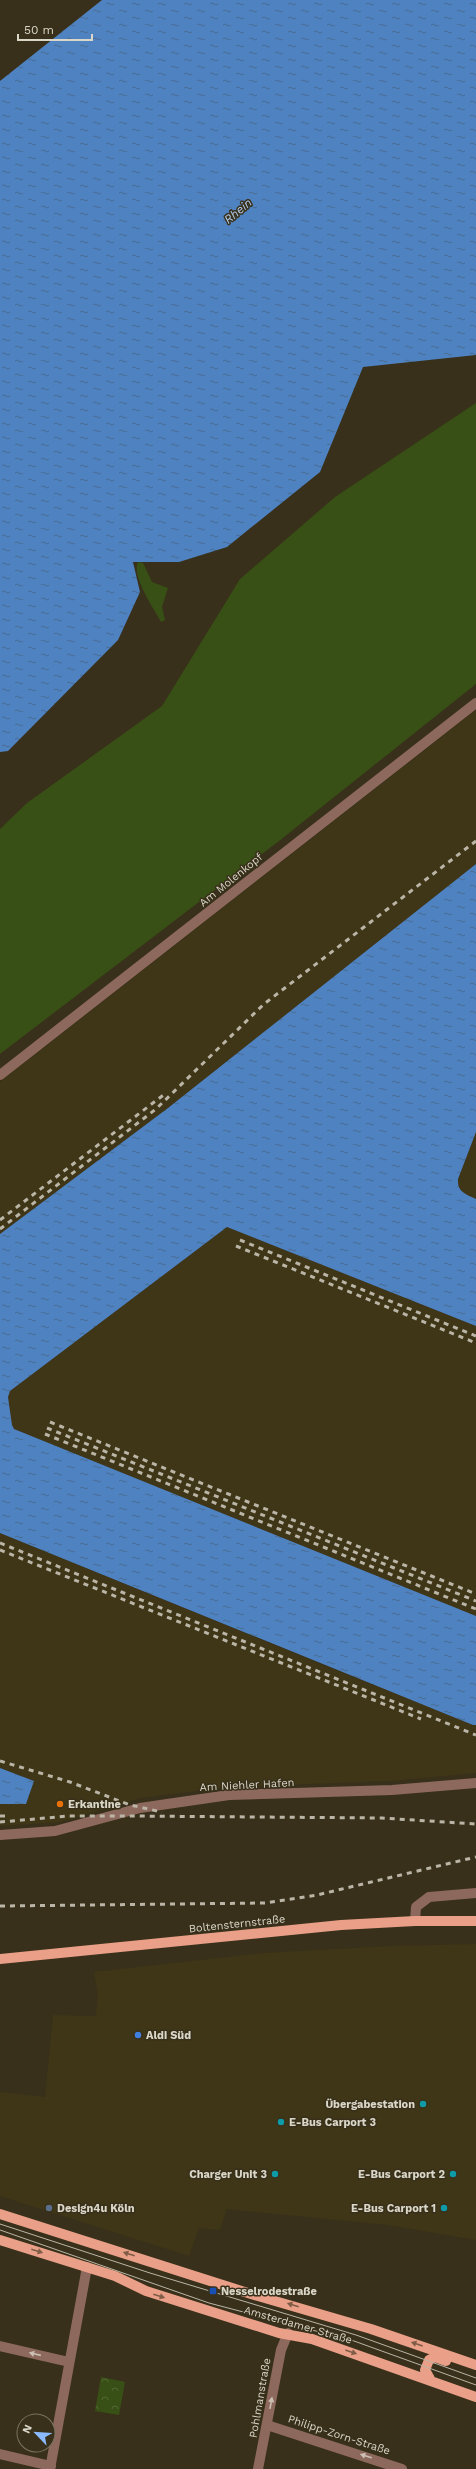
<svg xmlns="http://www.w3.org/2000/svg" width="476" height="2469" font-family="'Work Sans',sans-serif">
	<defs>
		<pattern id="park-crowns" width="20" height="18" patternUnits="userSpaceOnUse"><rect width="20" height="18" fill="#385015"/><path d="M2 6a3 3 0 1 1 6 0M12 15a3 3 0 1 1 6 0" fill="none" stroke="#546836"/></pattern>
		<pattern id="water-ripples" width="26" height="14" patternUnits="userSpaceOnUse"><rect width="26" height="14" fill="#4f82c1"/><path d="M2 4q2-2 4 0t4 0M15 11q2-2 4 0t4 0" fill="none" stroke="#4a6b92"/></pattern>
	</defs>
	<rect width="100%" height="100%" fill="#38301a"/>
	<path fill="#3f3517" d="M476,710V864L168,1108L0,1234V1082Z
		M476,1132V1199L464,1194L458,1185V1179Z
		M227,1227L476,1326V1616L14,1429L12,1426L8,1396L10,1391Z
		M0,1533L328,1667L476,1725V1773L391,1781L228,1787L140,1798L61,1822L0,1826V1804H26L34,1781L0,1768Z
		M476,1944V2240L388,2225L227,2209L220,2230L199,2228L189,2256L0,2196V2092L45,2097L53,2015L96,2016L98,1995L94,1972L263,1953L390,1946Z"/>
	<path fill="#385015" d="M476,403V684L279,841L0,1054V829L27,803L162,706L240,579L335,497Z
		M138,562L143,563L152,582L168,588L162,607L165,620L161,622C154,609 131,576 138,562Z"/>
	<path fill="url(#park-crowns)" d="M101,2377L125,2382L119,2415L95,2411Z"/>
	<path fill="url(#water-ripples)" d="M102,0H476V355L363,367L320,472L227,547L179,562H133L140,592L118,640L8,751L0,752V81Z
		M476,864V1132L458,1179C457,1192 465,1194 476,1199V1326L227,1227L10,1391L8,1397L12,1425L14,1429L476,1616V1725H473L0,1533V1234L168,1108Z
		M0,1768L34,1781L26,1804H0Z"/>
	<g fill="none" stroke-linecap="round" stroke-linejoin="round">
		<path stroke="#8d695d" stroke-width="10" d="M0,1075L476,703
			M0,1835L55,1831L140,1808L229,1795L392,1790L476,1783
			M415,1921L416,1907L429,1897L476,1893
			M0,2346L69,2362
			M267,2425L402,2469
			M0,2454L51,2466
			M50,2469L87,2267
			M258,2469L281,2350L288,2333"/>
		<path stroke="#e99f88" stroke-width="10" d="M0,1959L341,1925L415,1921H476
			M0,2214L251,2294L371,2329L476,2365
			M0,2240L115,2276L146,2291L279,2333L312,2339L476,2397
			M430,2379L425,2370L429,2360L435,2357L446,2361"/>
		<path stroke="#bab5a6" stroke-width="1" d="M0,2224L150,2273L356,2335L476,2378
			M0,2230L209,2303L354,2341L476,2385"/>
		<path stroke="#bab5a6" stroke-width="3" stroke-dasharray="5 5" stroke-linecap="butt" d="M0,1220L166,1093
			M0,1229L156,1109L264,1004L476,841
			M240,1240L476,1336
			M236,1246L476,1343
			M50,1422L476,1594
			M47,1428L476,1601
			M45,1434L476,1609
			M0,1543L476,1735
			M0,1550L421,1719
			M0,1761L70,1782L130,1805L162,1812
			M0,1816H9
			M0,1822L69,1816H133L382,1818L476,1824
			M0,1906L265,1903L317,1895L476,1857"/>
	</g>
	<defs><path id="oneway-solid" d="M-6-.8H1V-3.2L6.5 0L1 3.2V.8H-6Z"/></defs>
	<g fill="#7f5c46">
		<use href="#oneway-solid" transform="translate(37 2251) rotate(18)"/>
		<use href="#oneway-solid" transform="translate(129 2254) rotate(-162)"/>
		<use href="#oneway-solid" transform="translate(159 2296) rotate(17)"/>
		<use href="#oneway-solid" transform="translate(293 2305) rotate(-163)"/>
		<use href="#oneway-solid" transform="translate(417 2344) rotate(-161)"/>
		<use href="#oneway-solid" transform="translate(351 2352) rotate(19)"/>
	</g>
	<g fill="#cbc0b3">
		<use href="#oneway-solid" transform="translate(35 2354) rotate(-167)"/>
		<use href="#oneway-solid" transform="translate(271 2403) rotate(-80)"/>
		<use href="#oneway-solid" transform="translate(366 2456) rotate(-162)"/>
	</g>
	<circle fill="#e8710a" stroke="#38301a" stroke-width="1.5" cx="60" cy="1804" r="4"/>
	<circle fill="#3f7fe0" stroke="#38301a" stroke-width="1.5" cx="138" cy="2035" r="4"/>
	<g fill="#0f9aa8" stroke="#38301a" stroke-width="1.5">
		<circle cx="423" cy="2104" r="4"/>
		<circle cx="281" cy="2122" r="4"/>
		<circle cx="275" cy="2174" r="4"/>
		<circle cx="453" cy="2174" r="4"/>
		<circle cx="444" cy="2208" r="4"/>
	</g>
	<circle fill="#5c6f8a" stroke="#38301a" stroke-width="1.5" cx="49" cy="2208" r="4"/>
	<rect fill="#1a4fb4" stroke="#38301a" stroke-width="1.5" x="209" y="2287" width="8" height="8" rx="2"/>
	<g text-anchor="middle" dominant-baseline="central" stroke-width="3" stroke-linejoin="round" paint-order="stroke">
		<g font-size="11" fill="#dad6c8" stroke="#38301a">
			<text transform="translate(231 880) rotate(-39)">Am Molenkopf</text>
			<text transform="translate(247 1785) rotate(-3)">Am Niehler Hafen</text>
			<text transform="translate(237 1924) rotate(-6)">Boltensternstraße</text>
			<text transform="translate(298 2325) rotate(16)">Amsterdamer Straße</text>
			<text transform="translate(260 2398) rotate(-80)">Pohlmanstraße</text>
			<text transform="translate(339 2435) rotate(18)">Philipp-Zorn-Straße</text>
		</g>
		<g font-size="11" font-weight="bold" fill="#dad6c8" stroke="#38301a" text-anchor="start">
			<text x="68" y="1804">Erkantine</text>
			<text x="146" y="2035">Aldi Süd</text>
			<text x="415" y="2104" text-anchor="end">Übergabestation</text>
			<text x="289" y="2122">E-Bus Carport 3</text>
			<text x="267" y="2174" text-anchor="end">Charger Unit 3</text>
			<text x="445" y="2174" text-anchor="end">E-Bus Carport 2</text>
			<text x="57" y="2208">Design4u Köln</text>
			<text x="436" y="2208" text-anchor="end">E-Bus Carport 1</text>
			<text x="221" y="2291">Nesselrodestraße</text>
		</g>
		<g font-size="12" font-style="italic" fill="#b2cdef" stroke="#38301a">
			<text transform="translate(238 211) rotate(-40)">Rhein</text>
		</g>
	</g>
	<g transform="translate(36 2433) rotate(295)"><circle r="19" fill="#38301a" stroke="#797260"/>
	<path d="M0-3L7 15L0 10L-7 15Z" fill="#8abafc"/>
	<text y="-6" font-size="11" font-weight="bold" text-anchor="middle" fill="#dad6c8">N</text>
	</g>
	<path d="M18 34v6h74v-6" fill="none" stroke="#dad6c8" stroke-width="2"/>
	<text x="24" y="34" font-size="12" fill="#dad6c8" stroke="#38301a" stroke-width="3" paint-order="stroke">50 m</text>
</svg>
